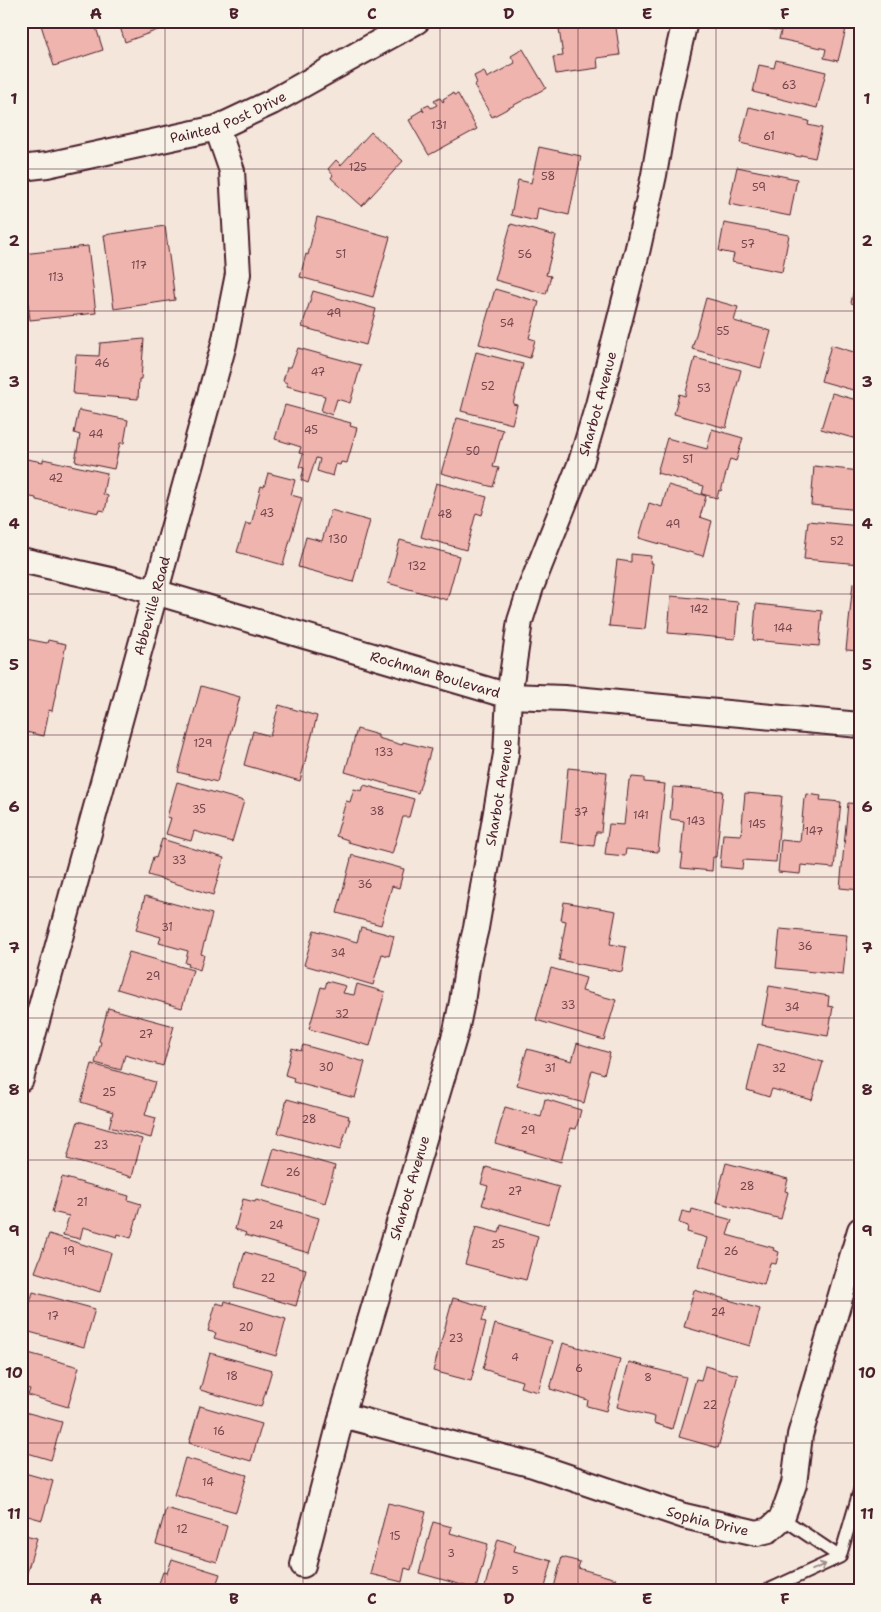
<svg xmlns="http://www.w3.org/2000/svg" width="881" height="1612" font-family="'Shantell Sans',sans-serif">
	<rect width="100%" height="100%" fill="#f5e6dc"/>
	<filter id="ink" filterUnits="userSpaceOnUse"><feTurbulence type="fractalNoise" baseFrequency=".02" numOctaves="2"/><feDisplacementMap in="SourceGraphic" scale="10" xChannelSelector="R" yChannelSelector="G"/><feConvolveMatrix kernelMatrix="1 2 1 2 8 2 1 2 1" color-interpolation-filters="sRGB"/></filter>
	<g filter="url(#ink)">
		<path fill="#efb4ad" stroke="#4a1f2b" d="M52,21H94L103,50L54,66L41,25Z
			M118,21H173L174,24L125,42Z
			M584,21H615L620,55L597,58L598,68L556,74L553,57L563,56L559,29L585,26Z
			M767,21H848L838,61L824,58L826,49L779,39L781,31L765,28Z
			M523,49L546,88L492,117L474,85L477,83L474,76L484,71L487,78L515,63L511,56Z
			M776,60L826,72L817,108L753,92L759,65L774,68Z
			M453,93L454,95L458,94L477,129L429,155L409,120L413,118L412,116L422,110L424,112L422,108L429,105L431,108L437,105L434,101L440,98L443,102L444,101L443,99Z
			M749,107L809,121L808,125L822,128L815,158L801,155L800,157L740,143Z
			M371,132L403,161L362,206L331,178L333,175L328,169L336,160L341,165Z
			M539,147L581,156L569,215L538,208L536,221L511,215L518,180L531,183Z
			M737,167L797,179L790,216L729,204Z
			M317,217L390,237L373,297L300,277L306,254L308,255Z
			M724,223L789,235L782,272L732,262L734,254L719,251Z
			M511,224L556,236L546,275L551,276L546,294L495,280Z
			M165,226L175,300L114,309L104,235Z
			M88,246L96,313L30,320L22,254L77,248V247Z
			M860,261V305L851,303Z
			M495,289L539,302L529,338L535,340L530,358L479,344Z
			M313,291L376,309L366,345L302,327Z
			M706,298L738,307L734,321L771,331L761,368L692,349Z
			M144,339L141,379H139L138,399L73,394L76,355L99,356L100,343Z
			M831,345L860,354V392L821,381Z
			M298,348L361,365L350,403L337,399L332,415L321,411L325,396L287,386V383L283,381L287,367H291Z
			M476,352L523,364L513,404L517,405L512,424L461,411Z
			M695,358L741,370L726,428L674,414L679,394L685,396Z
			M832,393L860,401V440L821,429Z
			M285,405L351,423L350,426L357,428L347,463L341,462L340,465L336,464L333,476L317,471L320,459L316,458L308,483L301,480L304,468L299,467L303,454L299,453L301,447L275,439Z
			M79,410L128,420L124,443H120L114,469L75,461L80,435L74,433Z
			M457,418L503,430L493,467L499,468L493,487L441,473Z
			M712,429L743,438L736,461L730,459L721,491L719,490L717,498L702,494L704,486L657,473L667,438L707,449Z
			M21,458L43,462V459L107,473L103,494L108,496L105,511L100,510L99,513L36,500V498L21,495Z
			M814,466L860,471V510L811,505Z
			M268,473L295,480L291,495L302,498L283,565L237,552L246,523L251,525L261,486L264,487Z
			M436,483L487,497L482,515L476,513L466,550L421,537Z
			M668,485L706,496L700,517L712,521L703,556L639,538L649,503L662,507Z
			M331,510L370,521L353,582L298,567L306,537L322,541Z
			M808,521L860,526V564L804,559Z
			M400,540L459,556L447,600L388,583Z
			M631,554L651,556L650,563H653L645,629L609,626L617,560L631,562Z
			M853,583L860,584V651L846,650Z
			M671,596L738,602L735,639L668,633Z
			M756,604L822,611L819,646L753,640Z
			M26,639L47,643L48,640L66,644L52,711L49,710L44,736L21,731V659Z
			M201,686L240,697L217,782L178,772Z
			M279,705L317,716L300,781L244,765L253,731L270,736Z
			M357,729L378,735V738L402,745L403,742L431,749L418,793L345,772Z
			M21,767L28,769L22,792H21Z
			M568,768L607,772L601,832H596L594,846L561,842Z
			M632,777L644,778V782L665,784L658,852L626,849L625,856L605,854L609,824L624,825L629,780H631Z
			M177,782L244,801L232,842L194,831L191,841L166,834L171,818L167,817Z
			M364,785L414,799L409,817H403L392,854L348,842V840L336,836L346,801L350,802L354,789L362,791Z
			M673,787L723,791L716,857H713L712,871L681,868L683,854H681L684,821L670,819Z
			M745,793L782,796L776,862L743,860L742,869L720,867L723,834L741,835Z
			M807,794L821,796L820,800L841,802L834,868L801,865L800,874L778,872L781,840L800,842L804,798L806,799Z
			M848,803L860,804V890L840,888Z
			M162,839L224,858L213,895L148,875L153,857L156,858Z
			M352,855L404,869L399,888L392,886L381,925L337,913Z
			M145,896L212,914L201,954L204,955L200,970L188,966L189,964L185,963L188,951L159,943L161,937L136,930Z
			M564,902L616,911L610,944L626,947L622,972L559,960L566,921L561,920Z
			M361,927L394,936L389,956L382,954L373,985L304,965L314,930L357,942Z
			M780,929L847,935L843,975L776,968Z
			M129,952L193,970L182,1008L117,989Z
			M551,968L586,978L582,991L616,1000L604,1040L536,1020Z
			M327,981L346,986L343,993L354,995L357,984L385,992L370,1046L309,1029L321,987L325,988Z
			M769,986L829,996L828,1006L833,1007L828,1036L762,1025Z
			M108,1008L174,1026L163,1066L125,1055L121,1070L95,1063L101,1042L99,1041Z
			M577,1043L610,1053L604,1074L592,1070L584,1103L517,1085L527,1049L572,1061Z
			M758,1044L823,1062L812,1100L772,1089L769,1097L747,1090Z
			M303,1045L365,1062L355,1098L293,1082L294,1078L285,1075L292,1048L301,1051Z
			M92,1064L155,1082L145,1115L156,1118L151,1138L109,1127L113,1112L81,1102Z
			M287,1099L349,1116L348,1119H350L340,1150L278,1133Z
			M545,1099L581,1110L576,1129L570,1128L561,1162L495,1143L505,1107L541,1117Z
			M78,1121L142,1139L132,1177L67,1159Z
			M274,1148L335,1166L325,1203L263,1185Z
			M726,1163L788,1179L785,1191L788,1192L781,1219L716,1202Z
			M486,1167L559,1187L548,1224L482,1205L488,1186L481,1184Z
			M62,1177L129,1196L128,1200L141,1204L131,1238L118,1234L117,1237L83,1227L80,1239L63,1235L69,1216L52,1212Z
			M243,1199L255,1202L256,1200L319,1218L309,1253L245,1235L246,1233L235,1229Z
			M692,1209L732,1220L727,1235L774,1248L773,1250L779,1252L776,1264L770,1263L764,1285L699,1266L707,1238L687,1232L688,1226L679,1223L682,1211L691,1213Z
			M501,1225L538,1236L526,1280L465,1264L476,1227L499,1233Z
			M49,1234L111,1253L100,1292L35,1272Z
			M245,1252L306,1269L296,1306L234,1288Z
			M694,1290L760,1309L750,1346L684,1327Z
			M33,1292L95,1309L84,1347L22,1330Z
			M453,1298L486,1307L482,1321L486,1322L471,1381L433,1371Z
			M225,1301L286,1319L276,1356L214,1338L216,1333L208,1331L216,1303L224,1305Z
			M495,1324L552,1341L538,1392L520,1387L522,1381L483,1369Z
			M563,1343L620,1359L606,1411L587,1406L588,1400L550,1389Z
			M21,1351L79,1367L68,1407L28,1395L30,1389L21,1387Z
			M210,1353L272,1370L261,1407L200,1390Z
			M629,1362L686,1377L672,1429L654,1423L655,1417L617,1407Z
			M705,1366L738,1375L718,1448L679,1437L696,1379L701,1380Z
			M200,1406L262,1424L251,1461L189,1443Z
			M21,1411L62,1422L51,1460L21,1451Z
			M185,1458L247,1475L236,1512L174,1495Z
			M21,1472L53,1481L42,1520L21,1514Z
			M388,1503L426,1512L411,1570L405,1568L402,1582L370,1574Z
			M166,1508L227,1526L217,1562L156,1544Z
			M433,1522L452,1527L450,1533L488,1544L476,1589L419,1573Z
			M21,1534L37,1538L26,1576L21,1575Z
			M498,1539L516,1545L514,1551L552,1561L544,1591L484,1590Z
			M562,1557L580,1562L578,1568L616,1579L613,1591H553Z
			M172,1559L220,1574L215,1588L221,1591H162L157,1589L163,1572L167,1573Z
			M626,1582L644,1586L643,1591H623Z"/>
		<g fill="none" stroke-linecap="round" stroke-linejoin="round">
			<g stroke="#4a1f2b" stroke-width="15">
				<path id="lane" d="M782,1518L840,1557
					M766,1591L840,1557L860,1489"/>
			</g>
			<g stroke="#4a1f2b" stroke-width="28">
				<g id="street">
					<path id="s1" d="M21,168L47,165L217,128L272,102L417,21"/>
					<path id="s2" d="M21,560L119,582L155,592L509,696L564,698L860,725"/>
					<path id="s3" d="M21,1079L224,344L238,274L232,171L217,128"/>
					<path id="s4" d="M342,1415L533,1465L684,1516L757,1533L769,1530L782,1518L794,1484L800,1435L860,1230"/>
					<path id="s5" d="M303,1565L342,1415L456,1031L462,1002L468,961L476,928L506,754L509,696L520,621L531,587L581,462L598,405L638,248L654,175L667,99L685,21"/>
				</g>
			</g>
			<use href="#lane" stroke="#f7f3e8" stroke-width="11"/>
			<use href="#street" stroke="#f7f3e8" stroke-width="24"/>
		</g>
		<defs><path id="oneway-shaft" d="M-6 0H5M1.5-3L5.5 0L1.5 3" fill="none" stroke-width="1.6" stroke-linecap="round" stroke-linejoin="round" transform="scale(1.25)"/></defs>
		<use stroke="#a0898a" href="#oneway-shaft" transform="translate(819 1567) rotate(-24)"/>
	</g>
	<path fill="none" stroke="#4a1f2b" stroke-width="1" stroke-opacity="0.55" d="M165,21V1591M303,21V1591M440,21V1591M578,21V1591M716,21V1591M21,169H860M21,311H860M21,452H860M21,594H860M21,735H860M21,877H860M21,1018H860M21,1160H860M21,1301H860M21,1443H860"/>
	<g text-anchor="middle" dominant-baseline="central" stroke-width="5" stroke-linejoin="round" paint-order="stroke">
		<g font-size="11" fill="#73444c">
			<text x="789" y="85">63</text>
			<text x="439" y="125">131</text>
			<text x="769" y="136">61</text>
			<text x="358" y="167">125</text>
			<text x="548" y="176">58</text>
			<text x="759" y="187">59</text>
			<text x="748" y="244">57</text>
			<text x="341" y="254">51</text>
			<text x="525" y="254">56</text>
			<text x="139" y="265">117</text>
			<text x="56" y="277">113</text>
			<text x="334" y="313">49</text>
			<text x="507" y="323">54</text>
			<text x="723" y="331">55</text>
			<text x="102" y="363">46</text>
			<text x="318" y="372">47</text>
			<text x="488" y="386">52</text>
			<text x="704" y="388">53</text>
			<text x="311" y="430">45</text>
			<text x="96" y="434">44</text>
			<text x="473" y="451">50</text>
			<text x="688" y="459">51</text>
			<text x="56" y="478">42</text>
			<text x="267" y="513">43</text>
			<text x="445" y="514">48</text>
			<text x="673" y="524">49</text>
			<text x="338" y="539">130</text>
			<text x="837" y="541">52</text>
			<text x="417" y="566">132</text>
			<text x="699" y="609">142</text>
			<text x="783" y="628">144</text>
			<text x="203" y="743">129</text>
			<text x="384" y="752">133</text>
			<text x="199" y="809">35</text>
			<text x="377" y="811">38</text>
			<text x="581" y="812">37</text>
			<text x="641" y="815">141</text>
			<text x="696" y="821">143</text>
			<text x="757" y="824">145</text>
			<text x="814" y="831">147</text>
			<text x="179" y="860">33</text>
			<text x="365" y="884">36</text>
			<text x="167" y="927">31</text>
			<text x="805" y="946">36</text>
			<text x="338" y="953">34</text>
			<text x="153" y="976">29</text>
			<text x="568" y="1005">33</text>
			<text x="792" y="1007">34</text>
			<text x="342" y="1014">32</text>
			<text x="146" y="1034">27</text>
			<text x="326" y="1067">30</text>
			<text x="550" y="1068">31</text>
			<text x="779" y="1068">32</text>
			<text x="109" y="1092">25</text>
			<text x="309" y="1119">28</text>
			<text x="528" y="1130">29</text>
			<text x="101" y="1145">23</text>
			<text x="293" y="1172">26</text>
			<text x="747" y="1186">28</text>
			<text x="515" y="1191">27</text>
			<text x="82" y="1202">21</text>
			<text x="276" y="1225">24</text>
			<text x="498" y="1244">25</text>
			<text x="69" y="1251">19</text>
			<text x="731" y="1251">26</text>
			<text x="268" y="1278">22</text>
			<text x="718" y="1312">24</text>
			<text x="53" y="1316">17</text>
			<text x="246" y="1327">20</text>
			<text x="456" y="1338">23</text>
			<text x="515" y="1357">4</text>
			<text x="579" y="1368">6</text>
			<text x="232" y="1376">18</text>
			<text x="648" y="1377">8</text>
			<text x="710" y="1405">22</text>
			<text x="219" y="1431">16</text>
			<text x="208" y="1482">14</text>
			<text x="182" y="1529">12</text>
			<text x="395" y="1536">15</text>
			<text x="451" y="1553">3</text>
			<text x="515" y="1570">5</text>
		</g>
		<g font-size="14" fill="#4a1f2b" stroke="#f7f3e8">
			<text stroke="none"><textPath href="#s1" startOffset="214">Painted Post Drive</textPath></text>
			<text stroke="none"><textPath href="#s5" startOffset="1202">Sharbot Avenue</textPath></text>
			<text stroke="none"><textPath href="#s3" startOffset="491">Abbeville Road</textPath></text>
			<text stroke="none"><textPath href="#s2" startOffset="430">Rochman Boulevard</textPath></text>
			<text stroke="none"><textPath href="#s5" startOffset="798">Sharbot Avenue</textPath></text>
			<text stroke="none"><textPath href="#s5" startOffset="392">Sharbot Avenue</textPath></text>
			<text stroke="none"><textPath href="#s4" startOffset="381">Sophia Drive</textPath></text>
		</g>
	</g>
	<rect width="881" height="1612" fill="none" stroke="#f7f3e8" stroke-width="55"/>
	<rect x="28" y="28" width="826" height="1556" fill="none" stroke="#4a1f2b" stroke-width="2"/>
	<g font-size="16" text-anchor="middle" font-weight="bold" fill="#4a1f2b">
		<text x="96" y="19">A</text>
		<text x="234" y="19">B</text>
		<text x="372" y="19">C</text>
		<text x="509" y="19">D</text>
		<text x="647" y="19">E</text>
		<text x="785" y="19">F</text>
		<text x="14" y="104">1</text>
		<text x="867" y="104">1</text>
		<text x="14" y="246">2</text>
		<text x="867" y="246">2</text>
		<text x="14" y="387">3</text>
		<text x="867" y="387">3</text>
		<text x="14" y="529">4</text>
		<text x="867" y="529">4</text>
		<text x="14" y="670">5</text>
		<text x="867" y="670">5</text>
		<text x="14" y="812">6</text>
		<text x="867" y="812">6</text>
		<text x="14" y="953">7</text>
		<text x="867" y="953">7</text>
		<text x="14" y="1095">8</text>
		<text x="867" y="1095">8</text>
		<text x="14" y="1236">9</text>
		<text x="867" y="1236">9</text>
		<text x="14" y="1378">10</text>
		<text x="867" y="1378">10</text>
		<text x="14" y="1519">11</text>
		<text x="867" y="1519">11</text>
		<text x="96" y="1604">A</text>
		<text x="234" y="1604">B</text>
		<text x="372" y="1604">C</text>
		<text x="509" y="1604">D</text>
		<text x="647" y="1604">E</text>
		<text x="785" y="1604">F</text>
	</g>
</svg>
